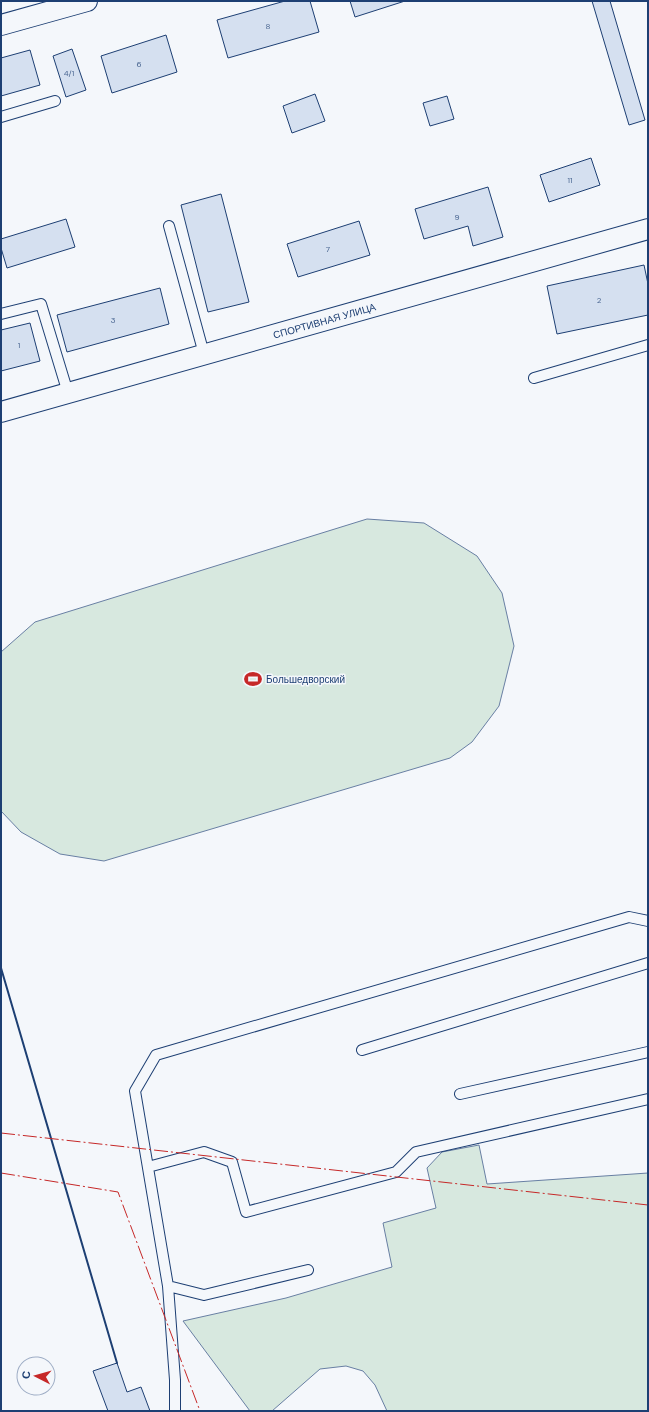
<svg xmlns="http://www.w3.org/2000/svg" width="649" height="1412" font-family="'DM Sans',sans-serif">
	<rect width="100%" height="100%" fill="#f4f7fb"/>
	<path fill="#d7e8df" stroke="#687fa3" d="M367,519L424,523L477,556L502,593L514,646L499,706L472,742L450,758L104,861L60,854L21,832L1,811V652L35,622Z
		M479,1145L487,1184L648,1173V1411H387L375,1385L363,1371L346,1366L320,1369L272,1411H250L183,1321L286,1298L392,1267L383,1223L436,1208L427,1168L442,1152Z"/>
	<path fill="#d5e0f0" stroke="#1d3f73" d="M285,1H310L319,32L228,58L217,20Z
		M350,1H405L355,17Z
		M592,1H610L645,120L629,125Z
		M166,35L177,72L112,93L101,56Z
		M72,49L86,90L66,97L53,56Z
		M30,50L40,85L1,96V58Z
		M315,94L325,121L292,133L283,106Z
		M447,96L454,119L430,126L423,103Z
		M591,158L600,185L549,202L540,175Z
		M488,187L503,237L473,246L468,226L424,239L415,209Z
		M221,194L249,302L208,312L181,205Z
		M66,219L75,247L7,268L1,248V239Z
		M359,221L370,255L298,277L287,244Z
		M644,265L648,284V315L557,334L547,286Z
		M160,288L169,324L67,352L57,315Z
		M30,323L40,361L1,371V330Z
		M117,1363L127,1392L141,1387L150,1411H108L93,1371Z"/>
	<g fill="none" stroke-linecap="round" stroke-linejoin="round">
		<g stroke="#1d3f73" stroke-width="12">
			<path id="lane" d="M1,117L55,101
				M169,226L204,354
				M1,314L41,304L68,393
				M534,378L648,345
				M362,1050L648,963
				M460,1094L648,1052
				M148,1167L204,1152L232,1162L246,1212L396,1172L416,1152L648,1099
				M168,1286L204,1295L308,1270
				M175,1411V1380L168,1286L135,1091L156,1055L629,917L648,921"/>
		</g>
		<g stroke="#1d3f73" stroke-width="22">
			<g id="street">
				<path d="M1,25L87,1"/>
				<path id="s1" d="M1,412L648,229"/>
			</g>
		</g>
		<use href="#lane" stroke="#f4f7fb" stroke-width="10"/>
		<use href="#street" stroke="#f4f7fb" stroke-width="20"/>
		<path stroke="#1d3f73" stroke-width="2" d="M1,968L117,1363"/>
		<path stroke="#c62828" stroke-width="1" stroke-dasharray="14 3 2 3" stroke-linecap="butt" d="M1,1133L648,1205
			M1,1173L118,1192L200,1411"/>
	</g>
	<defs>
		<g id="stadium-bare" transform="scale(1.38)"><path d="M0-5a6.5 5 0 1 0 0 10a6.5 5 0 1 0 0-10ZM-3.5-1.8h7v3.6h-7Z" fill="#c62828" stroke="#f4f7fb" stroke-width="2.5" paint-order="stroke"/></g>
	</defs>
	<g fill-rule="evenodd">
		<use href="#stadium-bare" x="253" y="679"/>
	</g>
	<g text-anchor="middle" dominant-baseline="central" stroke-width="3" stroke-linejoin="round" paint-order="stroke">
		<g font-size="8" fill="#4b6792">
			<text x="268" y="26">8</text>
			<text x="139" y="64">6</text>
			<text x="69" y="73">4/1</text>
			<text x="570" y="180">11</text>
			<text x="457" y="217">9</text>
			<text x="328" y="249">7</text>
			<text x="599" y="300">2</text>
			<text x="113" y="320">3</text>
			<text x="19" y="345">1</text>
		</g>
		<g font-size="10" fill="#1d3f73" stroke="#f4f7fb">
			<text stroke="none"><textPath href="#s1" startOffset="336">СПОРТИВНАЯ УЛИЦА</textPath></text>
		</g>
		<g font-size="10" fill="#1d3f73" stroke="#f4f7fb" text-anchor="start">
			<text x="266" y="679">Большедворский</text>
		</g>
	</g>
	<rect width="649" height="1412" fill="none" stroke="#1d3f73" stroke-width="4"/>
	<g transform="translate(36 1376) rotate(276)"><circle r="19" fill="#f4f7fb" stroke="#9eadc5"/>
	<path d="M0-3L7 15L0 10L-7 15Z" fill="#c62828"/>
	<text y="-6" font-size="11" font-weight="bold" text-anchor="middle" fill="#1d3f73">С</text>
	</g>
</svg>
